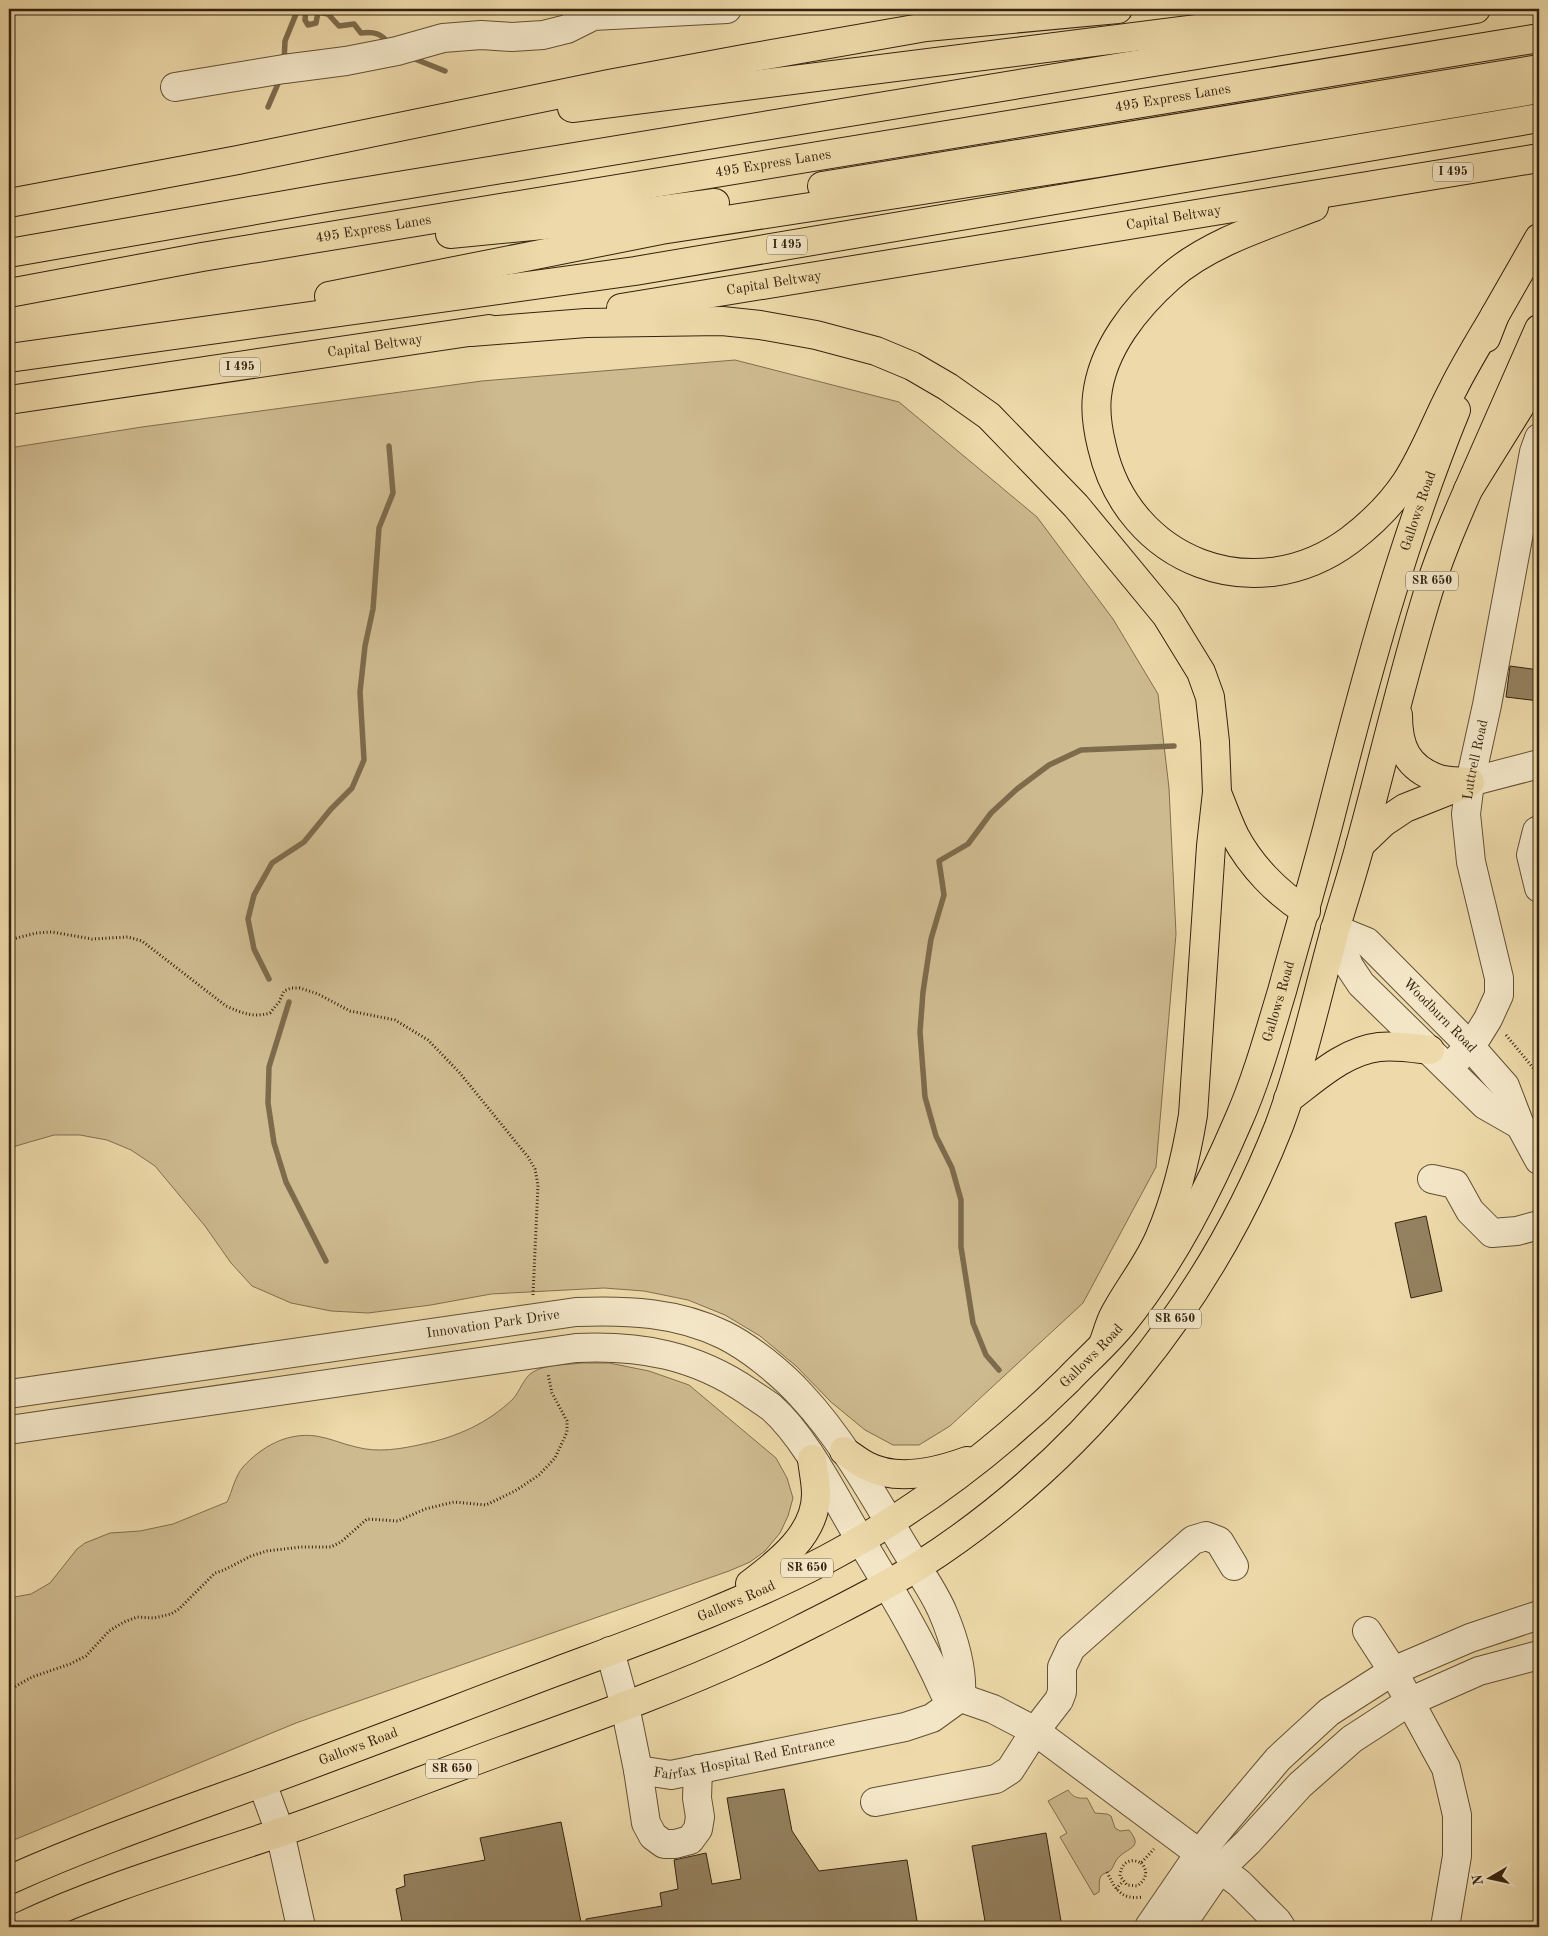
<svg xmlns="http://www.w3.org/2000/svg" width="1548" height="1936" font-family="'Old Standard TT',serif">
	<rect width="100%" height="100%" fill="#edd9a9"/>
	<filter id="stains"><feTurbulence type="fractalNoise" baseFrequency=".004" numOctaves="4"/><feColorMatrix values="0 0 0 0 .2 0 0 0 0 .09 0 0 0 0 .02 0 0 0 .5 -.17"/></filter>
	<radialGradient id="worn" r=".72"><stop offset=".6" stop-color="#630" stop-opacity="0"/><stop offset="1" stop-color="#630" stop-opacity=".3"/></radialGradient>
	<path fill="#ceba8f" stroke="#816e4f" d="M735,360L899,402L1037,517L1113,619L1158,694L1169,788L1176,934L1156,1167L1083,1303L950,1426L919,1445H893L865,1430L831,1402L796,1366L760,1336L725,1315L688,1300L644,1291L604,1288L491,1294L431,1305L368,1313L331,1311L291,1303L252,1286L231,1263L205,1226L155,1166L131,1150L107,1140L80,1135H54L9,1148V448L142,427L482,381Z
		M582,1363H609L649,1371L689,1385L776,1458L787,1478L793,1498L788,1516L780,1533L765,1551L750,1562L729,1571L296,1723L9,1842V1598L31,1594L50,1583L77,1549L85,1543L110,1533L140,1531L173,1524L227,1502C232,1492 235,1476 243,1467C261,1447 287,1432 316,1436C330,1438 342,1444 356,1447C378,1453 401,1449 423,1444C457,1437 488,1423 513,1399C520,1391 524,1377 533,1372C546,1364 567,1365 582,1363Z
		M1068,1790C1073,1797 1077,1799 1087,1798L1095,1813L1107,1814L1111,1816L1115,1828L1120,1831L1129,1830C1143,1847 1130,1847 1120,1856C1115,1860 1114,1866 1111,1870C1108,1873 1103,1873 1101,1876C1098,1881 1100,1887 1099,1892L1094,1895L1060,1837L1067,1833L1048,1801Z"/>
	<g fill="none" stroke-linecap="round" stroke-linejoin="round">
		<path stroke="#7d6b4c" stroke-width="5.5" d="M306,9L305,20L308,25L316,23L318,12L328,14L339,26L354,24L361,33C375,31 381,34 390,44
			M410,57L445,71
			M284,63L285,41L296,14V9
			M268,107L280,79
			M269,979L254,949L248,919L254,895L272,863L304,842L331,809L352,788L364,760L360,692L365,646L373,609L379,528L393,493L389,446
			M289,1002L269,1067L268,1103L274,1143L286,1182L326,1261
			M999,1370L986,1355L973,1323L961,1247V1200L952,1168L936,1136L925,1097L920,1032L923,992L931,939L944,895L939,861L968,844L991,813L1017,789L1049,765L1081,750L1174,746"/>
	</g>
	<path fill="#94815f" stroke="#34220f" d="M1510,666L1539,670V701L1506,697Z
		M1426,1216L1442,1291L1411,1298L1395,1223Z
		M784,1789L792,1831L819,1871L907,1860L918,1927H587L586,1919L662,1906L660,1893L678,1889L674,1860L706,1853L712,1884L741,1879L727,1798Z
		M561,1822L582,1927H403L396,1889L405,1886L404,1875L485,1860L480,1838Z
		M1046,1833L1062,1927H986L972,1846Z"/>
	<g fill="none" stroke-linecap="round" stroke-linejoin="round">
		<g stroke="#625036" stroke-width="30">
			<g id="minor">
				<path d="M175,87L284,69L346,61L397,51L443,38L481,35L512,37L543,35L567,29L593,16L727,9"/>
				<path d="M1470,782L1539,764"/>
				<path d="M1539,830L1537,831L1531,855L1539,888"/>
				<path id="s1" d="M1335,929L1367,942L1468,1044L1505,1086L1520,1125L1539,1160"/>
				<path d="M1335,929L1349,966L1361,984L1485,1105L1520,1125"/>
				<path id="s2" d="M1449,1068L1475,1040L1488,1019L1499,995V978L1471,862L1466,814L1470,782L1487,705L1534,452L1539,438"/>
				<path d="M1432,1179L1455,1184L1470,1211L1492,1233L1517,1231L1539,1225"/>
				<path id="s3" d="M9,1394L576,1312C627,1310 677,1312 724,1335C750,1348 781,1373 801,1395C842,1439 872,1493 903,1545C916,1567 933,1589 943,1613C954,1639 963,1668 961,1697"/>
				<path d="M9,1430L576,1348C640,1345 695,1355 749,1392C756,1397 764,1402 771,1407C806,1438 834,1496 858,1536C889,1587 920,1638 944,1692L993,1709L1035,1731L1239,1883L1277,1921L1281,1927"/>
				<path d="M1367,1631L1393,1671L1446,1768L1457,1815V1856L1445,1927"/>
				<path d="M610,1651L625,1706L638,1770L646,1823L653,1836L664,1844H675L690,1840L698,1829L700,1817L697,1798L698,1769"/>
				<path id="s4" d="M638,1770L671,1775L905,1727L932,1718L961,1697"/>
				<path d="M262,1783L280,1832L301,1927"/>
				<path d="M875,1802L996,1779L1010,1770L1035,1731L1059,1700L1062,1692V1667L1071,1648L1193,1540L1206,1536L1219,1541L1234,1566"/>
				<path d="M1149,1927L1199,1854L1224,1823L1278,1759L1329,1712L1393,1671L1470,1638L1539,1615"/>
				<path d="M1180,1927L1219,1870L1248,1842L1300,1785L1352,1739L1409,1702L1479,1671L1539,1655"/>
			</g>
		</g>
		<g stroke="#34220f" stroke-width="30">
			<g id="major">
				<path d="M1486,338L1495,315L1539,238"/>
				<path d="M1398,715C1398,747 1407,768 1439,779C1448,782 1460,781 1470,782"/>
				<path d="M1360,845L1384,822L1405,808L1468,783"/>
				<path d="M1288,1099C1315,1079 1344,1051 1379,1047C1395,1045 1413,1048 1430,1050"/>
				<path d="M844,1451C852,1456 859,1462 867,1466C898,1482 937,1472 967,1461"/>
				<path d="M750,1584C779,1562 816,1534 816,1494C816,1482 813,1470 812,1459"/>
				<path id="s5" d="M9,1880C91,1843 176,1814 261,1783C359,1747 457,1709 555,1672C646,1638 739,1605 825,1560C915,1512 996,1451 1068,1380C1086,1361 1106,1344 1123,1323C1172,1262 1208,1191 1239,1119C1257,1078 1269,1034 1282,991C1298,933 1315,876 1330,818C1365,680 1402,542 1456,410"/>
				<path d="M20,1927C107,1886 200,1860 290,1829C362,1804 433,1776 504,1750C587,1720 670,1691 750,1654C772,1644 793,1633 815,1622C850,1604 887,1586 920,1565C1082,1461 1209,1304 1279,1126C1303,1062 1317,995 1335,930C1344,899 1354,869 1362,838C1383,761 1401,683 1424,606C1437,560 1457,515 1476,472C1497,424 1518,376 1539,329"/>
			</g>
		</g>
		<g stroke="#34220f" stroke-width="30">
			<g id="highway">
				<path d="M572,108L1354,9"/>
				<path d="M822,186L1539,69"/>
				<path d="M9,203L238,160L609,84L749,58L926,27L1118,9"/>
				<path d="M1314,207C1267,225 1208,243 1170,277C1136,307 1102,349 1097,396C1095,413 1098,431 1102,447C1128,562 1255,611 1350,540C1371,524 1392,503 1406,482C1425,453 1437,419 1453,389C1466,363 1481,339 1495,315"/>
				<path d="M450,234L564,223L715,203"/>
				<path d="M9,253L325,198L1476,9"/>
				<path id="s6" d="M9,293L202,257L1539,38"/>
				<path d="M329,296L661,230L1098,163L1539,89"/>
				<path id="s7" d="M621,308L1539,158"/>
				<path d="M471,332L586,323L722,321L760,325L816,335L876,351L912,366L948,387L989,416L1076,506L1166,615L1201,672L1210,697L1215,742L1217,792L1211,846L1193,1115C1186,1157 1177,1197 1160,1236C1148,1265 1128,1288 1114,1315C1109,1324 1107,1335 1103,1344"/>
				<path d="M9,358L635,271L1539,118"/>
				<path id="s8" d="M9,400L489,329"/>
				<path d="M1468,490L1539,376"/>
				<path d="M1217,793C1223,807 1228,822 1235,836C1251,866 1277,893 1306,911"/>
			</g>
		</g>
		<path stroke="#34220f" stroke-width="3" stroke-dasharray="1 2.5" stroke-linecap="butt" d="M9,940L36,933L52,932L92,939L128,937L142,941L226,1006C242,1013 253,1018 270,1013L279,1002L284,991L291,988H300L318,994L350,1011L395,1020L428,1040L459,1072L528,1157L535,1169L538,1185L533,1295
			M1506,1035L1539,1075
			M9,1690L32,1677L70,1664L86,1656L109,1631L124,1622L137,1617L154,1618L171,1614L179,1609L215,1573L224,1570L251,1556L267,1551L301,1547H331L341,1542L367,1519L398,1521L425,1509L454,1502L486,1505L515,1491L539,1475L555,1458L567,1432V1421L552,1393L548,1374
			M1141,1863C1149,1871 1146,1880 1137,1886L1127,1885L1120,1876C1121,1863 1130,1857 1141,1863L1154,1849
			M1107,1872C1115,1889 1121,1900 1142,1897
			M1116,1889L1123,1881"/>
		<use href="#minor" stroke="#f3e6c7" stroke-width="28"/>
		<use href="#major" stroke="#edd9a9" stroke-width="28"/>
		<use href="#highway" stroke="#edd9a9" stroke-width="28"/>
	</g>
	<g text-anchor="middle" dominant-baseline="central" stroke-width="4.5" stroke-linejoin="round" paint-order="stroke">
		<g fill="#f3e6c7" stroke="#6d5d46" stroke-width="1">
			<rect x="1433" y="162.5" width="40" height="19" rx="4"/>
			<rect x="767" y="235.5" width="40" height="19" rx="4"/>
			<rect x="220" y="357.5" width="40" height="19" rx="4"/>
			<rect x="1406" y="571.5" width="52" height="19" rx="4"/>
			<rect x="1149" y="1309.5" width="52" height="19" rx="4"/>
			<rect x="781" y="1558.5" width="52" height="19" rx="4"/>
			<rect x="426" y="1759.5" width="52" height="19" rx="4"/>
		</g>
		<g font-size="12" font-weight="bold" fill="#34220f">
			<text x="1453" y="172">I 495</text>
			<text x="787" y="245">I 495</text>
			<text x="240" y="367">I 495</text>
			<text x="1432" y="581">SR 650</text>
			<text x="1175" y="1319">SR 650</text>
			<text x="807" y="1568">SR 650</text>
			<text x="452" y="1769">SR 650</text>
		</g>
		<g font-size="14" fill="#34220f" stroke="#f3e6c7">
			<text stroke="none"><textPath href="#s6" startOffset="1180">495 Express Lanes</textPath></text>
			<text stroke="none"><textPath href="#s6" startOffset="775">495 Express Lanes</textPath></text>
			<text stroke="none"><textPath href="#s7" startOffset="560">Capital Beltway</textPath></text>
			<text stroke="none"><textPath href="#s6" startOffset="370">495 Express Lanes</textPath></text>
			<text stroke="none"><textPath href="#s7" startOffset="155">Capital Beltway</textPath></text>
			<text stroke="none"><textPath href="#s8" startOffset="370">Capital Beltway</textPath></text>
			<text stroke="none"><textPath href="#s5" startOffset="2129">Gallows Road</textPath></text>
			<text stroke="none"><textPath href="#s2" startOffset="329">Luttrell Road</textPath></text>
			<text stroke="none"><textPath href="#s5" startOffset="1619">Gallows Road</textPath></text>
			<text stroke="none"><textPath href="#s1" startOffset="138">Woodburn Road</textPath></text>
			<text stroke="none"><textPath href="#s3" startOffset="489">Innovation Park Drive</textPath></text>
			<text stroke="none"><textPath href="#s5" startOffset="1214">Gallows Road</textPath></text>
			<text stroke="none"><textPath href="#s5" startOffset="779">Gallows Road</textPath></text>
			<text stroke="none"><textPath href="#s5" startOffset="374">Gallows Road</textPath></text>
			<text stroke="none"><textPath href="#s4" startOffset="108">Fairfax Hospital Red Entrance</textPath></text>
		</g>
	</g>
	<rect width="1548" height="1936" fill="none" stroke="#edd9a9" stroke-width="30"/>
	<rect x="10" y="10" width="1528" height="1916" fill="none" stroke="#34220f" stroke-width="2.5"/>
	<rect x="15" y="15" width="1518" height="1906" fill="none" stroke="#34220f"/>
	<g transform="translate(1490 1878) rotate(261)" stroke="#f3e6c7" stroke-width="4" paint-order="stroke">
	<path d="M0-4L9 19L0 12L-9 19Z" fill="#34220f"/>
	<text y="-8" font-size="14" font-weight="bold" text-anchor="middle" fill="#34220f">N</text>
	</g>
	<rect width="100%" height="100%" filter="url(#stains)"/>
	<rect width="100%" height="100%" fill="url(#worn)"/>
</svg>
